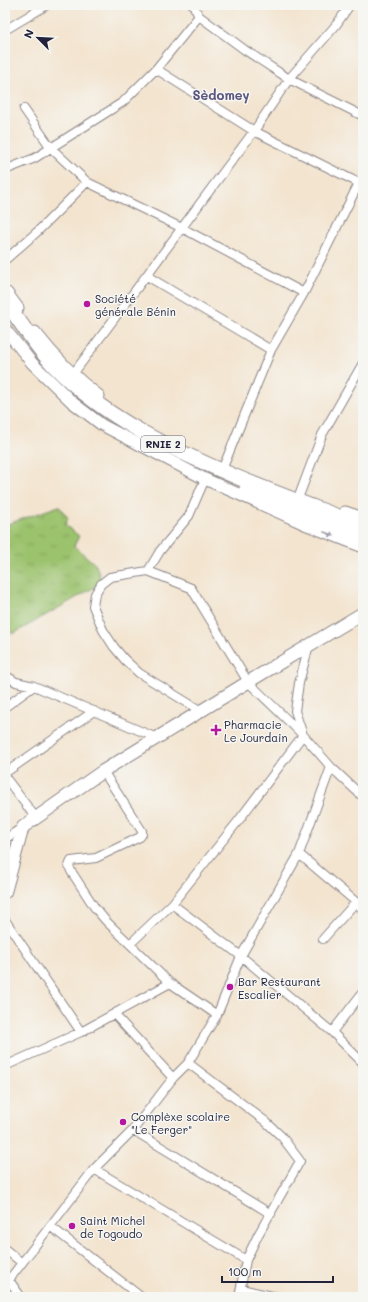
<svg xmlns="http://www.w3.org/2000/svg" width="368" height="1302" font-family="Mali,sans-serif">
	<defs>
		<pattern id="grass-tufts" width="24" height="20" patternUnits="userSpaceOnUse"><rect width="24" height="20" fill="#9bc26d"/><path d="M3 7l-1-3M5 7V3M7 7l1-3M15 17l-1-3M17 17v-4M19 17l1-3" fill="none" stroke="#85a65f"/></pattern>
	</defs>
	<rect width="100%" height="100%" fill="#f6f6f2"/>
	<filter id="ink" filterUnits="userSpaceOnUse"><feTurbulence type="fractalNoise" baseFrequency=".025" numOctaves="2"/><feDisplacementMap in="SourceGraphic" scale="8" xChannelSelector="R" yChannelSelector="G"/><feConvolveMatrix kernelMatrix="1 2 1 2 8 2 1 2 1" color-interpolation-filters="sRGB"/></filter>
	<filter id="wash" filterUnits="userSpaceOnUse"><feTurbulence type="fractalNoise" baseFrequency=".012" numOctaves="4" result="noise"/><feDisplacementMap in="SourceGraphic" scale="16" xChannelSelector="R" yChannelSelector="G"/><feGaussianBlur stdDeviation="0.9" result="paint"/><feColorMatrix in="noise" values="0 0 0 0 0 0 0 0 0 0 0 0 0 0 0 0 0 1.4 0 .05"/><feComposite in="paint" operator="in"/></filter>
	<g filter="url(#wash)">
		<rect width="100%" height="100%" fill="#f3e4cf"/>
		<path fill="url(#grass-tufts)" stroke="#5e7254" d="M59,506L68,518L65,525L79,536L74,546L96,565L102,583L13,634L5,628V525Z"/>
	</g>
	<g filter="url(#ink)">
		<g fill="none" stroke-linecap="round" stroke-linejoin="round">
			<g stroke="#8a8385" stroke-width="10">
				<path id="minor" d="M193,5L199,16L245,50L289,79L363,116
					M5,30L47,5
					M156,69L254,131L359,183
					M24,109L51,148L87,182L182,228L304,293
					M5,170L35,158L123,102L156,69L199,16
					M5,260L37,232L87,182
					M147,276L271,350
					M73,374L254,131L289,79L336,25L350,5
					M224,465L271,350L304,293L359,183L363,180
					M299,496L322,435L363,363
					M148,571L160,551L189,516L205,479
					M5,675L16,682L34,686L157,738
					M5,707L34,686
					M201,711L139,673L125,660L114,647L103,630L93,606L95,594L101,584L110,577L148,571L191,588L248,682L303,735L331,767L363,797
					M302,732L295,711L299,683L309,645
					M103,771L142,831V834L140,837L96,858L71,861L69,866L71,871L95,908L106,921L170,983L217,1015
					M5,773L94,711
					M5,777L36,818
					M5,839L23,827
					M299,854L356,902L363,910
					M172,904L241,956L332,1032L363,1063
					M5,920L81,1032
					M323,939L356,902
					M130,944L172,904L239,820L303,735
					M114,1014L173,1078
					M332,1032L363,992
					M188,1063L265,1121L282,1137L300,1161L258,1235L246,1260L239,1297
					M5,1066L81,1032L170,983
					M133,1130L271,1214
					M94,1169L246,1260
					M50,1226L141,1297
					M5,1249L22,1263
					M9,1280L21,1297
					M5,1285L94,1169L133,1130L173,1078L188,1063L217,1015L241,956L299,854L331,767
					M241,1289L277,1297"/>
			</g>
			<g stroke="#8a8385" stroke-width="13">
				<path id="tertiary" d="M5,297L7,293L18,308
					M5,329L32,363L72,402L102,425L205,479L307,525L363,547
					M35,332C53,355 75,378 99,396
					M345,512L363,518"/>
			</g>
			<g stroke="#8a8385" stroke-width="14">
				<path id="secondary" d="M5,892L23,827L103,771L248,682L363,613"/>
			</g>
			<g stroke="#8a8385" stroke-width="16">
				<path id="trunk" d="M5,301C21,323 36,347 54,366C105,419 173,450 239,478C280,495 322,510 363,526
					M246,490L306,516L363,537"/>
			</g>
			<use href="#minor" stroke="#fff" stroke-width="8"/>
			<use href="#tertiary" stroke="#fff" stroke-width="11"/>
			<use href="#secondary" stroke="#fff" stroke-width="12"/>
			<use href="#trunk" stroke="#fff" stroke-width="14"/>
		</g>
		<defs><path id="oneway-solid" d="M-6-.8H1V-3.2L6.5 0L1 3.2V.8H-6Z"/></defs>
		<use fill="#9c9ca7" href="#oneway-solid" transform="translate(329 534) rotate(21)"/>
	</g>
	<g fill="#b5179e" stroke="#f6f6f2" stroke-width="1.5">
		<circle cx="87" cy="304" r="4"/>
		<path d="M214 724h4v4h4v4h-4v4h-4v-4h-4v-4h4z"/>
		<circle cx="230" cy="987" r="4"/>
		<circle cx="123" cy="1122" r="4"/>
		<circle cx="72" cy="1226" r="4"/>
	</g>
	<g text-anchor="middle" dominant-baseline="central" stroke-width="3" stroke-linejoin="round" paint-order="stroke">
		<rect fill="#f6f6f2" stroke="#626272" stroke-width="1" x="141" y="436" width="44" height="16" rx="3"/>
		<g font-size="10" font-weight="bold" fill="#22223b">
			<text x="163" y="444">RNIE 2</text>
		</g>
		<g font-size="11" fill="#22223b" stroke="#f6f6f2" text-anchor="start">
			<text x="95" y="298">Société<tspan x="95" dy="13">générale Bénin</tspan></text>
			<text x="224" y="724">Pharmacie<tspan x="224" dy="13">Le Jourdain</tspan></text>
			<text x="238" y="981">Bar Restaurant<tspan x="238" dy="13">Escalier</tspan></text>
			<text x="131" y="1116">Complèxe scolaire<tspan x="131" dy="13">"Le Ferger"</tspan></text>
			<text x="80" y="1220">Saint Michel<tspan x="80" dy="13">de Togoudo</tspan></text>
		</g>
		<g font-size="13" font-weight="bold" fill="#5c5680" stroke="#f6f6f2">
			<text x="221" y="94">Sèdomey</text>
		</g>
	</g>
	<rect width="368" height="1302" fill="none" stroke="#f6f6f2" stroke-width="20"/>
	<g transform="translate(38 38) rotate(294)" stroke="#f6f6f2" stroke-width="3" paint-order="stroke">
	<path d="M0-3L7 15L0 10L-7 15Z" fill="#22223b"/>
	<text y="-6" font-size="11" font-weight="bold" text-anchor="middle" fill="#22223b">N</text>
	</g>
	<path d="M222 1276v6h111v-6" fill="none" stroke="#22223b" stroke-width="2"/>
	<text x="228" y="1276" font-size="12" fill="#22223b" stroke="#f6f6f2" stroke-width="3" paint-order="stroke">100 m</text>
</svg>
